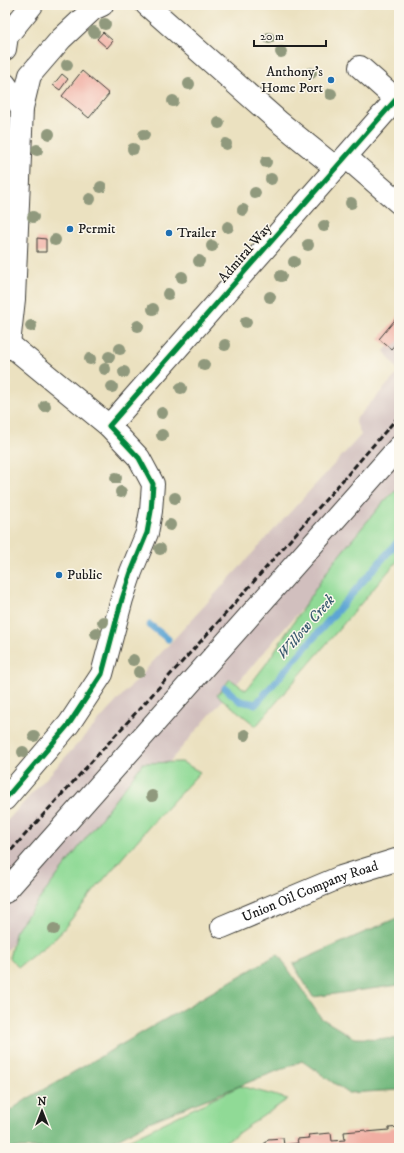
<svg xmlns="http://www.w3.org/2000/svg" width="404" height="1153" font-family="'IM FELL DW Pica',serif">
	<rect width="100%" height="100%" fill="#fbf7ec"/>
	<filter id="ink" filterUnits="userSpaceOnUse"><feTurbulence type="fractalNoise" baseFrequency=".025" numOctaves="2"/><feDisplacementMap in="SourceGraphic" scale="8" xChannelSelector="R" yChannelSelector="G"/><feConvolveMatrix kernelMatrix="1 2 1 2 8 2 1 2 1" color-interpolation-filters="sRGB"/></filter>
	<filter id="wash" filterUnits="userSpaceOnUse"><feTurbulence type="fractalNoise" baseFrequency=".012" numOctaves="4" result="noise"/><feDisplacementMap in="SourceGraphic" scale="16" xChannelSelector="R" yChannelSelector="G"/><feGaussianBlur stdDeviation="0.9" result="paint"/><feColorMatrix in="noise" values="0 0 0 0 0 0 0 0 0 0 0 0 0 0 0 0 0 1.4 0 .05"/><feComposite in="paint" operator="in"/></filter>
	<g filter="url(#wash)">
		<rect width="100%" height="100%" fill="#ebe1c0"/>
		<path fill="#d1bfbe" d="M399,334V496L5,952V823L361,435L355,420L399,372L384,351Z"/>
		<path fill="#90da96" stroke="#567b59" d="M399,486V559L256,726L217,695L230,679L246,690L266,664L332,564L379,507Z
			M182,762L200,772L148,828L98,886L57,937L18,967L9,958L16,930L143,763Z
			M240,1086L288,1099L216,1148H112Z"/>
		<path fill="#74ba7f" stroke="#486b4e" d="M399,917V985L313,997L293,964Z
			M278,954L321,1018L354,1038L399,1039V1090L348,1093L302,1061L149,1122L101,1148H5V1114L27,1099Z"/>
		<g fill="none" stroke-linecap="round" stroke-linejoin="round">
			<path stroke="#5da5d4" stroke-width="7" d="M150,625L168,639
				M225,688L240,701L256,704L399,540"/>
		</g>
		<g id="blocks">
			<path fill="#f1aea3" d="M103,32L113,41L107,48L97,39Z
				M82,71L109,94L89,118L62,96Z
				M62,74L68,79L60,90L53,85Z
				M37,238L46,239V252H37Z
				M399,315V340L391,349L379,339Z
				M399,1127V1148H261L268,1139L283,1138L284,1145L298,1143L297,1139L309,1138L308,1135L331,1133L332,1141L345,1140L344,1132L366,1130V1132L389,1130V1128Z"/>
		</g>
	</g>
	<g filter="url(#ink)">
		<use href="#blocks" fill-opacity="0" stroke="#3b3a35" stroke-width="1"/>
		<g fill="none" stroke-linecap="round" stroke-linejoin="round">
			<g stroke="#3b3a35" stroke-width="24">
				<g id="minor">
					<path d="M147,5L278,121L336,168"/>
					<path d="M5,49L7,36L32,5"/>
					<path d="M360,67L396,99"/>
					<path d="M5,84L22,108"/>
					<path d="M346,157L399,203"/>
					<path d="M5,349L9,344L14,299L22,108L30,75L61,39L93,9L102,5"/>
					<path d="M109,426L399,96"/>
					<path d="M5,799L69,724L102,674L122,599L131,572L147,533L151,511L153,484L139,458L109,426L9,344"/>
					<path d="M5,892L399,447"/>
					<path id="s1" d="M222,927L341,877L399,859"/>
				</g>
			</g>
			<use href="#minor" stroke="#fff" stroke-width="22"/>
			<path stroke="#1c1c1c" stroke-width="3" stroke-dasharray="6 3" stroke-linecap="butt" d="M5,857L220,620L399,416"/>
			<g stroke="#fbf7ec" stroke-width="8">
				<path id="cycleway" d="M5,799L69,724L102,674L122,599L131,572L147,533L151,511L153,484L139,458L109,426L399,96"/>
			</g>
			<use href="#cycleway" stroke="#00873e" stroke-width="5"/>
		</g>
		<g fill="#90997d">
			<circle cx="105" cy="24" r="6"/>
			<circle cx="94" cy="32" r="6"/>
			<circle cx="269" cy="38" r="6"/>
			<circle cx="281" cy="52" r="6"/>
			<circle cx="67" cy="65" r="6"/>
			<circle cx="311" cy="73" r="6"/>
			<circle cx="189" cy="84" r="6"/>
			<circle cx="331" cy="94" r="6"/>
			<circle cx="173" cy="101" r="6"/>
			<circle cx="219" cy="123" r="6"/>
			<circle cx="49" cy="134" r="6"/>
			<circle cx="144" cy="135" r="6"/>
			<circle cx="226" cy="144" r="6"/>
			<circle cx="133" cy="149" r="6"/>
			<circle cx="37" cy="150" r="6"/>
			<circle cx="266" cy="162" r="6"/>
			<circle cx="271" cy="179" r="6"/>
			<circle cx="101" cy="187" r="6"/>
			<circle cx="255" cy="193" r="6"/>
			<circle cx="90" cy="199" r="6"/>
			<circle cx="351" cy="203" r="6"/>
			<circle cx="243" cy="210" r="6"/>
			<circle cx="33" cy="217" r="6"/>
			<circle cx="324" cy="226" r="6"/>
			<circle cx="228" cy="227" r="6"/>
			<circle cx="55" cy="240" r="6"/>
			<circle cx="308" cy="245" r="6"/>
			<circle cx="212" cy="246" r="6"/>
			<circle cx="199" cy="261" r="6"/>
			<circle cx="294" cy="262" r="6"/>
			<circle cx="281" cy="276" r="6"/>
			<circle cx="182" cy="277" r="6"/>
			<circle cx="168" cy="294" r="6"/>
			<circle cx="270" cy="297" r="6"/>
			<circle cx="153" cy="309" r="6"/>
			<circle cx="246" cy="322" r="6"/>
			<circle cx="31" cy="326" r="6"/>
			<circle cx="138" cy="326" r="6"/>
			<circle cx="225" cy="345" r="6"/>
			<circle cx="120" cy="349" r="6"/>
			<circle cx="109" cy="357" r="6"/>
			<circle cx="90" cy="359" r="6"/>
			<circle cx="204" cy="365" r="6"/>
			<circle cx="105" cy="369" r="6"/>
			<circle cx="124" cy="372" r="6"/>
			<circle cx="112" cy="387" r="6"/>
			<circle cx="181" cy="388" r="6"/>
			<circle cx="45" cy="406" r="6"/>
			<circle cx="162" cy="413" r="6"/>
			<circle cx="162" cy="435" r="6"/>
			<circle cx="116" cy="478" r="6"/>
			<circle cx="121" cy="492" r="6"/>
			<circle cx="175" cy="498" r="6"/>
			<circle cx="170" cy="525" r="6"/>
			<circle cx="160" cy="549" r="6"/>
			<circle cx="103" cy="622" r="6"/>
			<circle cx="96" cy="633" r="6"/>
			<circle cx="133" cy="660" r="6"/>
			<circle cx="139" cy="672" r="6"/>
			<circle cx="245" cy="735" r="6"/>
			<circle cx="34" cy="736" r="6"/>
			<circle cx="23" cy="752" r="6"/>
			<circle cx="152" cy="796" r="6"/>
			<circle cx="54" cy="929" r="6"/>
		</g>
	</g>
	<g fill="#1f6fb2" stroke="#fbf7ec" stroke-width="1.5">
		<circle cx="331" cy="80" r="4"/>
		<circle cx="70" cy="229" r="4"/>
		<circle cx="169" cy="233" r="4"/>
		<circle cx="59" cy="575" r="4"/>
	</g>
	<g text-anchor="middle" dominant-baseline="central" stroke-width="3" stroke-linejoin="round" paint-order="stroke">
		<g font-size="14" fill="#1c1c1c" stroke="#fbf7ec" text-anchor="start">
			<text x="323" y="72" text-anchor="end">Anthony's<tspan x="323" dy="16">Home Port</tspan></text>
			<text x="78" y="229">Permit</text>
			<text x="177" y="233">Trailer</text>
			<text x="67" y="575">Public</text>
		</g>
		<g font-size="14" fill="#1c1c1c" stroke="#fbf7ec">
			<text transform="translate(245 253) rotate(-49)">Admiral Way</text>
			<text stroke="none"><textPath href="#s1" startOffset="95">Union Oil Company Road</textPath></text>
		</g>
		<g font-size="15" font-style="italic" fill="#395a6f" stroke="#fbf7ec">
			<text transform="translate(306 627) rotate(-49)">Willow Creek</text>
		</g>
	</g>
	<rect width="404" height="1153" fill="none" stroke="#fbf7ec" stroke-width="20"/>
	<g transform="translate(42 1111)" stroke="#fbf7ec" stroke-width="3" paint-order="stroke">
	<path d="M0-3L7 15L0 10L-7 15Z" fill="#1c1c1c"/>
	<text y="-6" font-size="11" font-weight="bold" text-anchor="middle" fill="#1c1c1c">N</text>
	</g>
	<path d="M254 40v6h72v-6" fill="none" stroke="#1c1c1c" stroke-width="2"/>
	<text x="260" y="40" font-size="12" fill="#1c1c1c" stroke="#fbf7ec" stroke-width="3" paint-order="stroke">20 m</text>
</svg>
